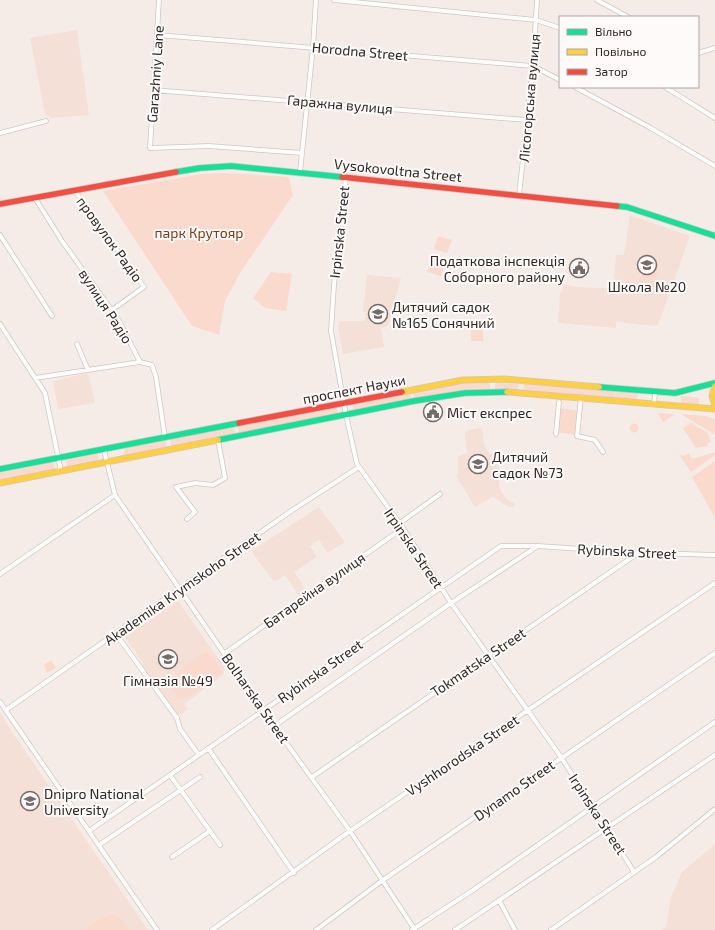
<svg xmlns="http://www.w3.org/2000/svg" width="715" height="930" font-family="'Exo 2',sans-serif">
	<rect width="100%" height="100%" fill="#f6ece7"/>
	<path fill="#f4e0d7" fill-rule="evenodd" d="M77,30L89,115L51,118L45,114L30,38Z
		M630,215L690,236L658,325L654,326L616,322V328L558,323L560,293L563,289V284L577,287L619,289L620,280L614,279L616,255H624Z
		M367,275L401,278L388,326L381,328L384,347L343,354L338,328L339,321H365L366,312H363Z
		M88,373L95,403L58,409L53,381Z
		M482,428L484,444L487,451L495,456L500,470L499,485L502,493L507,500L514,503V507H509L493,497L475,507L456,476L458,475V457L467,452L465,433L468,430Z
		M319,507L345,542L328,553L319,540L310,546L317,557L294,572L307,591L299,596L285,575L274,582L251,551Z
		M178,601L225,668L223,675L184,704L188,709L178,716L143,667V663L125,637ZM207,651L223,672L174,675Z
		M0,712L12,732L148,930H0Z
		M715,844V930H661L666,927L671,897L682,872Z"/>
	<path fill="#fadacc" d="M227,173L289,177L293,195L240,273L225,301L219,335L192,326L103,191L202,174Z
		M438,236L452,240L447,253L434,249Z
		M431,259L445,263L441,276L427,272Z
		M645,265L659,270L650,297L636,292Z
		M271,272L292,274L286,311L265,308L253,298Z
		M471,325H483V341H471Z
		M490,381V389L414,399L413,392L464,383Z
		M495,381L519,383L518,390L495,389Z
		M524,383L638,393L637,400L524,390Z
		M410,392L412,400L354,411L352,404Z
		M681,396L699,398V405L681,403Z
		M336,407L338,414L239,434L238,426Z
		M560,408L579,411L576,435L557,432Z
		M658,413L675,414L663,422Z
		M681,414L706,416L715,419V435Z
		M691,423L708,433L711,442L707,443L708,446L696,448L683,428Z
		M629.5 428a4.5 4.5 0 1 1 9 0a4.5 4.5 0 1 1-9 0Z
		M233,427L235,434L171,447L170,439Z
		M166,440L167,448L121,457L126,448Z
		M674,447L679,455L684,456L689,453L692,459L715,452V455L691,472Z
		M98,454L99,461L67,467L66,460Z
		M715,461V518L692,477Z
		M53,462L55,470L0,480V473Z
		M207,651L223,672L189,696C183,698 179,698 174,694C158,678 197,659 207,651Z
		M51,660L56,668L47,673L44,665Z
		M112,915L119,917L130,930H83L102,918Z"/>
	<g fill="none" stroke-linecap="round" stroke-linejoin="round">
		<g stroke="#cec7c3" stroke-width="5.5">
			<path id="street" d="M159,0L150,148L209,146L302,153
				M334,0L536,20L560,28
				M597,0L628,17
				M158,35L533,66L560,80
				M698,53L715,48
				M575,87L649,127L715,166
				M665,87L715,118
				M153,90L527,120
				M0,133L46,121
				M300,172L313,47L316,0
				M346,177L334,285L331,331L346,415L357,464L403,528L451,603L561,757L634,872
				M75,191L144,287L112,310
				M519,196L533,66L537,0
				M35,198L62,241L118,319L140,362L152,365L156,377L165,438
				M0,235L52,316
				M0,324L45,393L61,471
				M77,344L88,370
				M35,378L140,362
				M581,397L577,436L595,440L603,452
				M654,404L655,392
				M556,434L559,402
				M104,450L115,495L274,726L350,831L415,930
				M187,519L195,512L176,487L195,483L213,485L225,478L218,440
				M400,523L440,494
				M0,574L115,495
				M116,634L177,718L180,729L199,755
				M225,653L403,528
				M0,702L157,930
				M6,710L291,511L359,467
				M274,726L451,603L538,546
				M208,748L294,873
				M170,775L220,845
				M312,777L612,571L634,556L641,554
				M89,831L501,546H538L625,552L715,555
				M99,845L200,777
				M172,857L210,831
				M499,900L515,930
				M212,930L350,831L715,583
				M316,930L383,880L715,653
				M412,930L473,890L715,722
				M455,930L715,755
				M551,930L656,857L715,809"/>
		</g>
		<g stroke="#cec7c3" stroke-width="7">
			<path id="fast" d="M176,172L200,168L231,166L342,177
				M617,206L627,207L715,236
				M599,387L675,393L715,383
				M218,440L414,401L465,393L507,392
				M0,469L239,423"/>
		</g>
		<g stroke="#cec7c3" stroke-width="7">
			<path id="slow" d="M715,386L712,396L715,406
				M402,392L463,380L505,379L599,387
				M507,392L715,409
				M0,483L218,440"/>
		</g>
		<g stroke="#cec7c3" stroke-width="7">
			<path id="jam" d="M342,177L617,206
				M0,204L176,172
				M239,423L402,392"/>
		</g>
		<use href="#street" stroke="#fefcfb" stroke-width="4"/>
		<use href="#fast" stroke="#16e098" stroke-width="5.5"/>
		<use href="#slow" stroke="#ffcf43" stroke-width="5.5"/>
		<use href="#jam" stroke="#f24e42" stroke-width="5.5"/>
	</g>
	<defs>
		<g id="school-ring" transform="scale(1)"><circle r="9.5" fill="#fefaf9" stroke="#746c68" stroke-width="1.5"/><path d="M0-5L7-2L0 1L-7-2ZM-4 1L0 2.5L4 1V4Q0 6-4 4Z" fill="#746c68"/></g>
		<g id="civic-ring" transform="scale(1)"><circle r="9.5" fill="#fefaf9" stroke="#746c68" stroke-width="1.5"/><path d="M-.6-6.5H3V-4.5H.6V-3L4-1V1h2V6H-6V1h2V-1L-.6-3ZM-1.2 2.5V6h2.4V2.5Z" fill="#746c68"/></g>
		<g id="university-ring" transform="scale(1)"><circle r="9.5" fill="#fefaf9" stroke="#746c68" stroke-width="1.5"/><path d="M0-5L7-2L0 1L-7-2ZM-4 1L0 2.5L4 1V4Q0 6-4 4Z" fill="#746c68"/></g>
	</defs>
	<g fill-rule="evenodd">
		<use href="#school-ring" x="647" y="265"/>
		<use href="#civic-ring" x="579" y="268"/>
		<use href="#school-ring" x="378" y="314"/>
		<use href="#civic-ring" x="433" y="412"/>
		<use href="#school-ring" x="478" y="464"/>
		<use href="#school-ring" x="168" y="659"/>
		<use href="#university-ring" x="30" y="801"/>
	</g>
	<g text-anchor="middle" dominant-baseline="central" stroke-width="4" stroke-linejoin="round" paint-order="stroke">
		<g font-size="14" fill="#2e2724" stroke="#fefaf9">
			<text transform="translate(360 51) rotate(5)">Horodna Street</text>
			<text transform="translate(155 74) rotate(-86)">Garazhniy Lane</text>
			<text transform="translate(529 98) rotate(-85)">Лісогорська вулиця</text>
			<text transform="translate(340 104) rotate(5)">Гаражна вулиця</text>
			<text transform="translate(398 170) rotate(6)">Vysokovoltna Street</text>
			<text transform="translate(339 232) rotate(-84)">Irpinska Street</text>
			<text transform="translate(110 239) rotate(54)">провулок Радіо</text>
			<text transform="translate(106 306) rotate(57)">вулиця Радіо</text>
			<text transform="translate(354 389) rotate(-11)">проспект Науки</text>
			<text transform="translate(414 548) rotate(56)">Irpinska Street</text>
			<text transform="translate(627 551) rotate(3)">Rybinska Street</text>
			<text transform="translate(182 588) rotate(-35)">Akademika Krymskoho Street</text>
			<text transform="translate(314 590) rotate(-35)">Батарейна вулиця</text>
			<text transform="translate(478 662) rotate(-34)">Tokmatska Street</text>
			<text transform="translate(320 671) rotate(-35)">Rybinska Street</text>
			<text transform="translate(256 698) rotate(55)">Bolharska Street</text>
			<text transform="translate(462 755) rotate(-34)">Vyshhorodska Street</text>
			<text transform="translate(514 790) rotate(-35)">Dynamo Street</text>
			<text transform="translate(598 814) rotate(57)">Irpinska Street</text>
		</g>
		<g font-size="14" fill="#7e3912" stroke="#fefaf9">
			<text x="199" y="232">парк Крутояр</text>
		</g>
		<g font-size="14" fill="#2e2724" stroke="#fefaf9" text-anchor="start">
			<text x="565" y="260" text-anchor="end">Податкова інспекція<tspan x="565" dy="16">Соборного району</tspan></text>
			<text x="647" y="286" text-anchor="middle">Школа №20</text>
			<text x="392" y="306">Дитячий садок<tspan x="392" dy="16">№165 Сонячний</tspan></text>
			<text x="447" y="412">Міст експрес</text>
			<text x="492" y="456">Дитячий<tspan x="492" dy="16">садок №73</tspan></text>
			<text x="168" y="680" text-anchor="middle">Гімназія №49</text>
			<text x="44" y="793">Dnipro National<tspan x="44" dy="16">University</tspan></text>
		</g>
	</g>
	<rect x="559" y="16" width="140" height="72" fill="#fefaf9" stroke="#aba6a4"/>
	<rect x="567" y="29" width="20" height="6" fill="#16e098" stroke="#aba6a4"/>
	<text x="595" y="36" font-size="12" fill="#2e2724">Вільно</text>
	<rect x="567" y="49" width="20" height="6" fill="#ffcf43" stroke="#aba6a4"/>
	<text x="595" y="56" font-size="12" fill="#2e2724">Повільно</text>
	<rect x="567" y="69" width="20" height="6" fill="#f24e42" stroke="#aba6a4"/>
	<text x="595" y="76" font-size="12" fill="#2e2724">Затор</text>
</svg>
